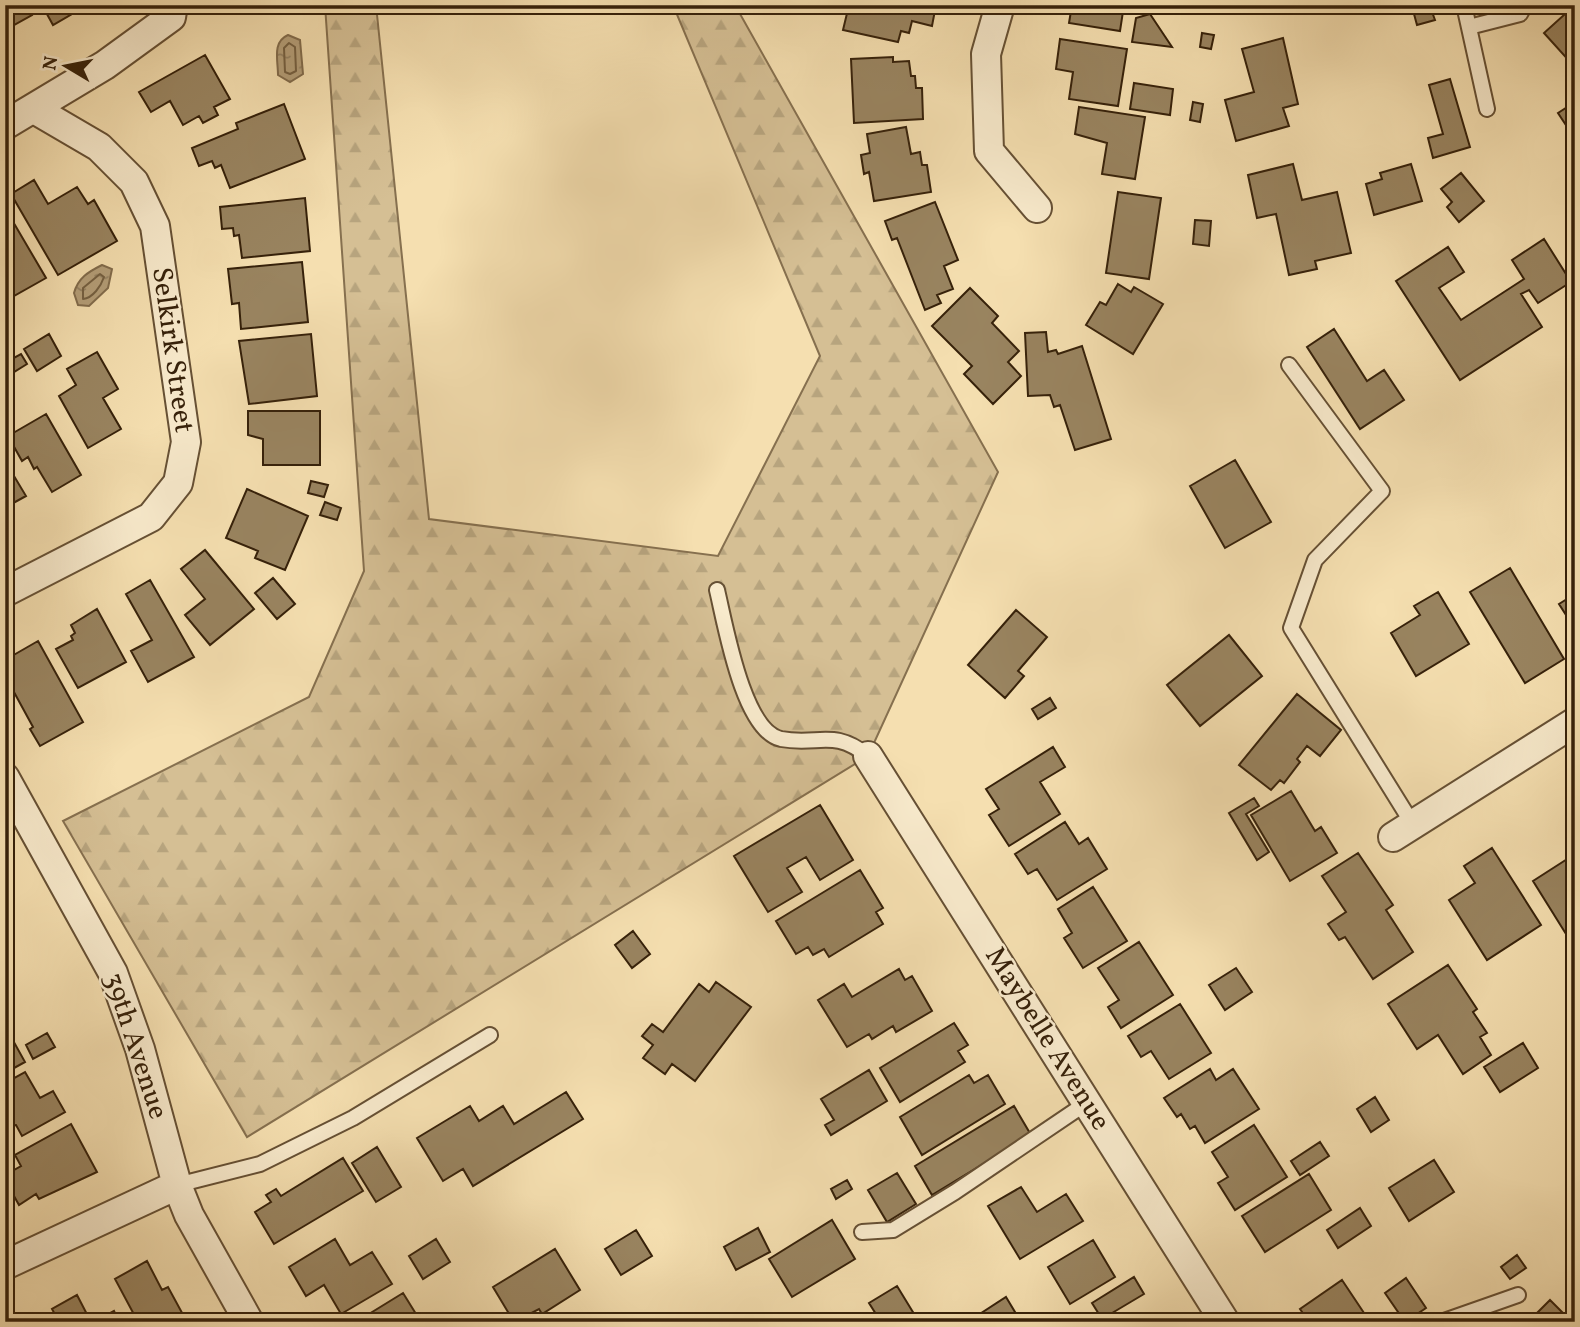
<svg xmlns="http://www.w3.org/2000/svg" width="1580" height="1327" font-family="Vollkorn,serif">
	<defs>
		<pattern id="forest-firs" width="22" height="20" patternUnits="userSpaceOnUse" patternTransform="scale(1.75)"><rect width="22" height="20" fill="#d5bf94"/><path d="M5 1l3.5 6h-7zM16 11l3.5 6h-7z" fill="#b7a47e"/></pattern>
		<pattern id="water-ripples" width="26" height="14" patternUnits="userSpaceOnUse" patternTransform="scale(1.75)"><rect width="26" height="14" fill="#b49e78"/><path d="M2 4q2-2 4 0t4 0M15 11q2-2 4 0t4 0" fill="none" stroke="#938061"/></pattern>
	</defs>
	<rect width="100%" height="100%" fill="#f5dfb0"/>
	<filter id="stains"><feTurbulence type="fractalNoise" baseFrequency=".00286" numOctaves="4"/><feColorMatrix values="0 0 0 0 .2 0 0 0 0 .09 0 0 0 0 .02 0 0 0 .5 -.17"/></filter>
	<radialGradient id="worn" r=".72"><stop offset=".6" stop-color="#630" stop-opacity="0"/><stop offset="1" stop-color="#630" stop-opacity=".3"/></radialGradient>
	<path fill="url(#forest-firs)" stroke="#86704f" stroke-width="2" d="M325,5H376L429,519L718,556L820,356L673,5H735L998,472L868,756L247,1137L63,821L309,697L364,571Z"/>
	<path fill="url(#water-ripples)" stroke="#826c4c" stroke-width="2" d="M288,35L300,40L303,74L290,82L278,75C278,60 272,42 288,35Z
		M102,265L112,269L108,288L89,306L78,305L74,293C78,278 88,272 102,265Z"/>
	<g fill="none" stroke-linecap="round" stroke-linejoin="round">
		<path stroke="#756041" stroke-width="2" d="M289,43L295,47L296,71L290,74L285,72L284,48Z
			M100,274L104,277C101,286 93,298 83,299V288Z"/>
	</g>
	<path fill="#998460" stroke="#36210a" stroke-width="2" d="M5,5H27L32,15L5,30Z
		M42,5H82L84,7L53,25Z
		M849,5H936L932,26L912,21L909,33L901,31L898,42L843,30Z
		M1072,5H1124L1120,31L1069,23Z
		M1378,5H1403L1379,12Z
		M1575,5V60L1571,63L1544,33Z
		M1431,9L1435,20L1417,25L1414,14Z
		M1150,14L1172,47L1132,42L1136,18Z
		M1202,33L1214,35L1211,49L1200,47Z
		M1283,38L1298,104L1283,108L1289,126L1236,141L1225,100L1254,92L1242,49Z
		M1060,39L1127,49L1118,106L1069,99L1073,72L1056,69Z
		M205,55L230,99L214,107L218,115L203,123L199,116L183,125L170,101L151,112L139,92Z
		M893,57V62L909,61L911,76H915L916,88H922L923,119L854,123L851,59Z
		M1450,79L1470,147L1433,158L1428,138L1443,134L1429,85Z
		M1134,83L1173,89L1170,115L1130,109Z
		M1193,102L1203,104L1200,122L1190,120Z
		M1575,102V139L1558,113Z
		M284,104L305,159L230,188L221,165L215,168L212,161L199,166L192,148L238,129L236,123Z
		M1079,107L1145,117L1135,179L1102,174L1107,143L1075,134Z
		M906,127L911,154L920,152L922,165H927L931,192L874,201L869,172L864,174L861,155L870,153L867,134Z
		M1293,164L1302,200L1337,192L1351,253L1315,261L1317,269L1289,275L1276,214L1257,218L1248,175Z
		M1411,164L1422,201L1374,215L1366,184L1382,179L1380,173Z
		M1461,173L1484,201L1459,222L1447,207L1452,202L1441,189Z
		M34,180L48,204L77,187L88,204L94,200L117,241L58,275L11,194Z
		M1118,192L1161,198L1149,279L1106,273Z
		M305,198L310,251L242,258L239,235L234,236L233,228L222,229L220,207Z
		M935,202L958,260L944,266L953,289L937,295L941,303L925,310L897,238L892,240L885,221Z
		M5,208L46,278L5,301Z
		M1195,220L1211,221L1209,246L1193,244Z
		M1544,239L1571,282L1538,303L1529,290L1521,294L1542,327L1460,380L1396,281L1448,247L1464,272L1439,288L1461,320L1524,279L1512,260Z
		M302,262L308,322L241,329L239,303L232,304L228,269Z
		M1118,284L1131,292L1134,287L1163,304L1133,354L1086,325L1100,302L1106,305Z
		M970,288L998,316L992,323L1019,351L1008,362L1021,376L993,404L964,374L972,366L932,326Z
		M1334,329L1367,381L1384,370L1404,400L1360,429L1307,347Z
		M1046,332L1048,352L1056,350L1058,354L1082,346L1111,439L1075,450L1060,405L1054,407L1050,395L1028,396L1025,333Z
		M49,334L61,356L37,371L24,349Z
		M311,334L317,396L249,404L239,341Z
		M97,352L118,389L103,398L121,429L88,448L59,396L76,385L67,369Z
		M21,354L27,364L14,372L8,361Z
		M248,411H320V465H263V439L248,435Z
		M46,414L81,475L52,492L37,467L34,469L28,457L22,461L8,436Z
		M1235,460L1271,522L1225,548L1190,486Z
		M5,461L26,496L6,507L11,517L5,520Z
		M311,481L328,485L324,497L308,493Z
		M247,489L308,516L285,570L255,558L258,551L226,538Z
		M325,502L341,508L337,520L320,515Z
		M205,550L254,609L210,645L185,615L205,599L181,569Z
		M1510,568L1564,659L1525,683L1470,592Z
		M273,578L295,604L277,619L255,593Z
		M150,580L194,657L148,682L131,651L152,640L126,594Z
		M1438,592L1469,644L1416,676L1391,633L1420,615L1414,606Z
		M1575,594V629L1559,604Z
		M97,609L126,662L78,688L56,649L73,640L71,636L75,633L71,625Z
		M1016,610L1047,637L1018,671L1024,676L1005,698L968,665Z
		M1229,635L1262,676L1200,726L1167,685Z
		M38,641L83,722L40,746L30,729L33,727L9,683L5,684V660Z
		M1297,694L1341,730L1320,756L1307,746L1297,759L1300,762L1284,783L1280,780L1271,790L1239,765Z
		M1050,698L1056,708L1038,719L1032,709Z
		M1053,747L1065,767L1040,782L1060,814L1009,846L989,815L999,809L986,789Z
		M1291,791L1315,831L1321,827L1337,853L1290,881L1251,815Z
		M1254,798L1259,806L1246,814L1269,852L1257,860L1229,813Z
		M820,805L853,860L820,880L806,857L787,868L802,892L768,912L734,856Z
		M1065,822L1079,844L1088,838L1107,869L1057,900L1037,869L1028,874L1015,854Z
		M1492,848L1541,925L1487,960L1449,900L1475,883L1464,866Z
		M1358,853L1393,905L1386,910L1413,952L1373,979L1345,937L1339,940L1328,924L1346,912L1322,876Z
		M1575,854V940L1571,942L1533,881Z
		M860,870L883,908L876,912L883,924L829,957L824,949L813,955L808,947L796,954L776,921Z
		M1093,887L1127,941L1083,968L1064,938L1072,933L1058,909Z
		M633,931L650,954L632,968L615,945Z
		M1139,942L1173,995L1121,1028L1108,1007L1119,1000L1098,968Z
		M1448,965L1477,1009L1473,1012L1487,1033L1480,1037L1491,1055L1463,1074L1438,1035L1417,1049L1388,1004Z
		M1236,968L1252,992L1225,1010L1209,985Z
		M899,969L905,980L912,976L932,1011L896,1032L893,1026L872,1039L869,1034L847,1047L818,1000L844,984L852,997Z
		M716,982L751,1007L695,1081L672,1064L665,1074L643,1058L653,1045L642,1036L652,1024L663,1032L699,984L709,992Z
		M1180,1004L1211,1053L1169,1079L1151,1051L1141,1057L1128,1036Z
		M954,1023L968,1045L958,1051L965,1062L900,1102L880,1068Z
		M5,1026L25,1062L5,1073Z
		M47,1033L55,1047L33,1059L26,1045Z
		M1523,1043L1538,1068L1500,1092L1484,1067Z
		M1210,1069L1216,1080L1233,1069L1259,1109L1205,1143L1195,1126L1190,1129L1181,1114L1177,1117L1164,1098Z
		M869,1070L887,1101L831,1135L825,1125L834,1120L821,1099Z
		M25,1072L40,1098L53,1091L65,1112L22,1136L16,1125L5,1126V1083Z
		M969,1075L974,1083L988,1075L1005,1104L922,1155L900,1117Z
		M566,1092L583,1119L473,1186L463,1169L443,1181L417,1138L470,1106L479,1121L503,1106L514,1124Z
		M1375,1097L1389,1120L1371,1132L1357,1109Z
		M1014,1106L1031,1135L932,1195L915,1166Z
		M71,1124L97,1172L39,1199L36,1194L19,1205L5,1180V1175L21,1166L15,1155Z
		M1254,1125L1287,1177L1235,1210L1218,1183L1228,1177L1212,1152Z
		M1320,1142L1329,1156L1300,1175L1291,1161Z
		M377,1147L401,1187L376,1202L352,1163Z
		M343,1158L363,1191L274,1244L255,1212L271,1202L266,1195L276,1189L281,1196Z
		M1434,1160L1454,1192L1409,1221L1389,1188Z
		M897,1173L916,1204L887,1222L868,1190Z
		M1309,1174L1331,1210L1265,1252L1242,1216Z
		M847,1180L852,1189L836,1199L831,1189Z
		M1021,1187L1037,1212L1066,1194L1083,1221L1020,1259L988,1206Z
		M1360,1208L1371,1226L1338,1248L1327,1230Z
		M832,1220L855,1259L792,1297L769,1259Z
		M758,1228L770,1252L736,1270L724,1247Z
		M636,1230L652,1256L621,1275L605,1249Z
		M335,1239L350,1265L372,1252L392,1284L341,1314L324,1285L306,1296L289,1267Z
		M436,1239L450,1262L423,1279L409,1256Z
		M1093,1240L1115,1277L1070,1304L1048,1267Z
		M555,1249L580,1290L542,1314L539,1309L514,1322L493,1287Z
		M1517,1255L1526,1268L1510,1279L1501,1267Z
		M147,1261L162,1290L168,1287L187,1322H138L115,1279Z
		M1134,1277L1144,1294L1102,1319L1092,1303Z
		M1406,1278L1426,1308L1405,1322L1385,1293Z
		M1342,1280L1370,1322H1309L1300,1309Z
		M897,1286L919,1322H881L869,1303Z
		M403,1293L421,1322H356Z
		M77,1295L91,1322H59L52,1309Z
		M1006,1297L1021,1322H974L972,1319Z
		M1550,1300L1572,1322H1515L1523,1314L1529,1321Z
		M114,1311L119,1322H94Z"/>
	<g fill="none" stroke-linecap="round" stroke-linejoin="round">
		<g stroke="#665034" stroke-width="18">
			<path id="service" d="M1464,5L1487,109
				M1469,27L1520,14L1525,5
				M1289,365L1382,491L1315,560L1291,628L1412,823
				M717,590C725,623 743,731 781,739C819,746 833,728 868,756
				M177,1185L260,1164L353,1118L490,1035
				M862,1232L893,1230L955,1192L1088,1102
				M1441,1322L1518,1295"/>
		</g>
		<g stroke="#665034" stroke-width="32">
			<path id="minor" d="M1000,5L986,54L989,151L1037,208
				M5,125L105,65L171,17L173,5
				M5,592L151,517L178,483L186,442L155,226L134,182L99,147L34,109
				M868,756L1225,1322
				M5,778L113,973L140,1049L177,1185L189,1215L249,1322
				M1393,837L1575,722
				M5,1265L177,1185"/>
		</g>
		<use href="#service" stroke="#f8eacc" stroke-width="14"/>
		<use href="#minor" stroke="#f8eacc" stroke-width="28"/>
	</g>
	<g text-anchor="middle" dominant-baseline="central" stroke-width="5" stroke-linejoin="round" paint-order="stroke">
		<g font-size="28" fill="#36210a" stroke="#f8eacc">
			<text transform="translate(172 350) rotate(82)">Selkirk Street</text>
			<text transform="translate(1047 1039) rotate(58)">Maybelle Avenue</text>
			<text transform="translate(135 1046) rotate(72)">39th Avenue</text>
		</g>
	</g>
	<rect width="1580" height="1327" fill="none" stroke="#f5dfb0" stroke-width="28"/>
	<rect x="7" y="7" width="1566" height="1313" fill="none" stroke="#36210a" stroke-width="3.5"/>
	<rect x="14" y="14" width="1552" height="1299" fill="none" stroke="#36210a" stroke-width="2"/>
	<g transform="translate(66 66) rotate(280)" stroke="#f8eacc" stroke-width="5" paint-order="stroke">
	<path d="M0-5L12 26L0 18L-12 26Z" fill="#36210a"/>
	<text y="-10" font-size="19" font-weight="bold" text-anchor="middle" fill="#36210a">N</text>
	</g>
	<rect width="100%" height="100%" filter="url(#stains)"/>
	<rect width="100%" height="100%" fill="url(#worn)"/>
</svg>
